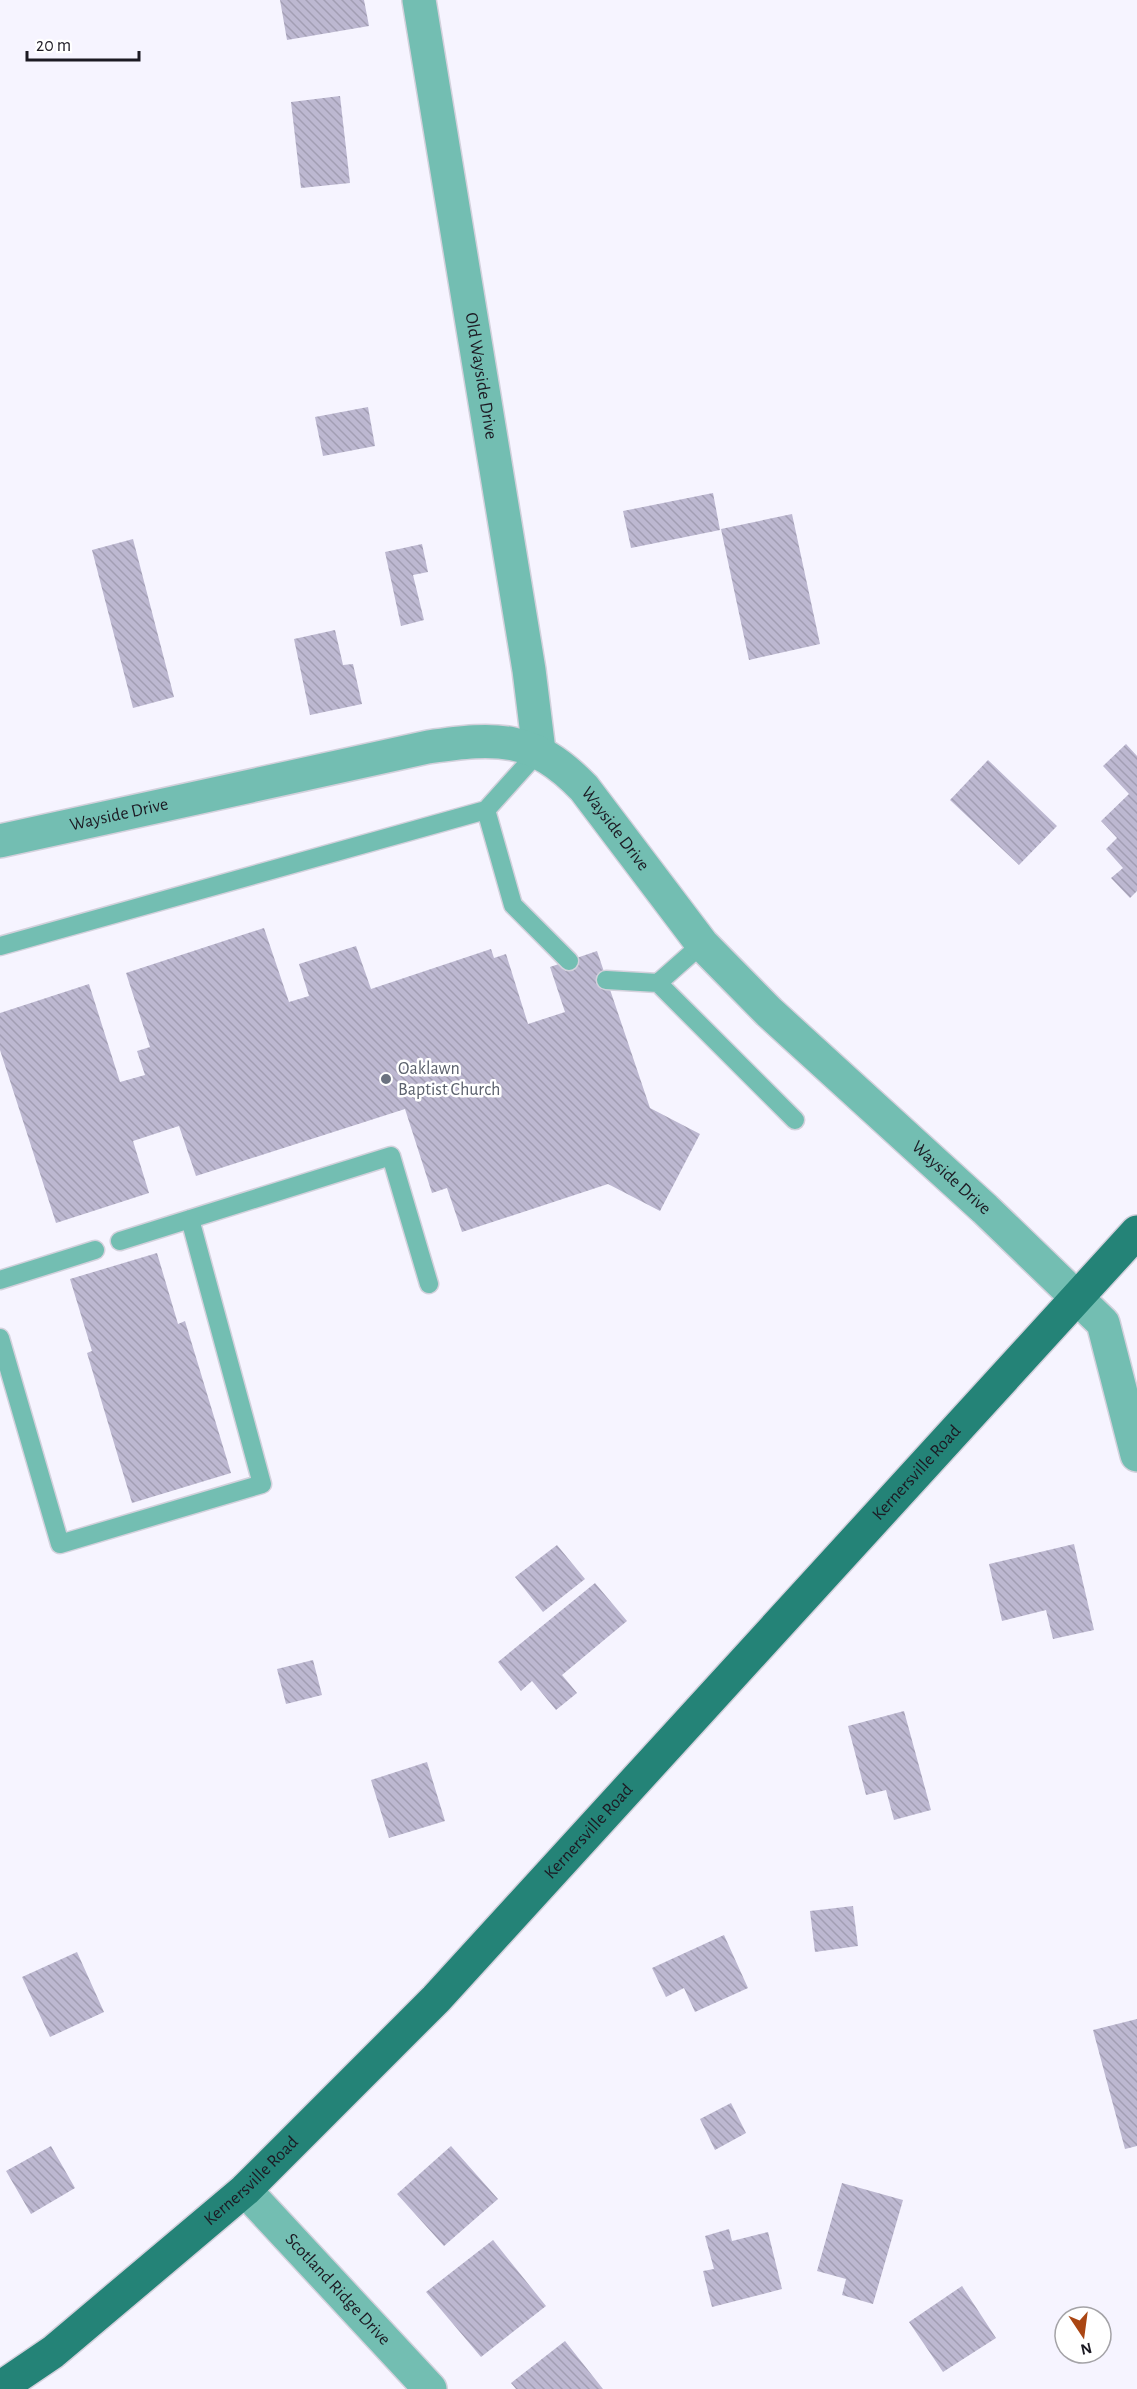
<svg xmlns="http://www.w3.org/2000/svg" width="1137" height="2389" font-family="'Alegreya Sans',sans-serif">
	<defs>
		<pattern id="building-back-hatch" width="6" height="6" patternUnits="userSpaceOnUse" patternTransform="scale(1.5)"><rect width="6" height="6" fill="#bdb8d1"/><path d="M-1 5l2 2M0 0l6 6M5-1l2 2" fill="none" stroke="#a29eb3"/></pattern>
	</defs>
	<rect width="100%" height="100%" fill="#f6f4ff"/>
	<path fill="url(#building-back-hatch)" d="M280,0H364L369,26L287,40Z
		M340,96L350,183L301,188L291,102Z
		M368,407L375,446L323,456L315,417Z
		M713,493L720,530L631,548L623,511Z
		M792,514L820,644L749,660L721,529Z
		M133,539L174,697L133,708L92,550Z
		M422,544L428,572L413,575L424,620L401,626L385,552Z
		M335,630L343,665L353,664L362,704L310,715L294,639Z
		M1126,744L1137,756V891L1130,898L1111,878L1123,868L1106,849L1117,838L1101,821L1129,794L1103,766Z
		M988,760L1057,826L1019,865L950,800Z
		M264,928L289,1002L309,996L299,964L356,946L371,989L491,949L494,958L506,954L528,1024L565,1012L550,967L597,951L650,1108L700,1134L660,1211L608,1184L462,1232L447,1188L432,1193L405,1109L196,1176L179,1126L133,1141L149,1193L56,1223L0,1050V1013L89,984L120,1082L145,1075L137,1051L150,1047L126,973Z
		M157,1253L178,1324L185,1321L231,1473L132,1503L87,1353L92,1351L70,1279Z
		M1074,1544L1094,1630L1053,1639L1046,1610L1002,1621L989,1564Z
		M557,1545L585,1579L543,1612L515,1577Z
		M595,1583L627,1621L562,1675L577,1693L556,1710L532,1681L521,1691L498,1662Z
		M313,1660L322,1695L286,1704L277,1669Z
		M904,1711L931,1810L894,1820L886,1790L866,1795L848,1726Z
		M427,1762L445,1821L389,1838L371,1780Z
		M853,1906L858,1946L815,1952L810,1911Z
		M724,1935L748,1988L695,2012L684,1988L666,1997L652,1968Z
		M77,1952L104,2012L50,2037L22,1977Z
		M1137,2019V2146L1125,2149L1093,2030Z
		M731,2103L746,2133L715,2150L700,2119Z
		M51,2146L75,2188L31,2214L6,2171Z
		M451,2146L498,2199L444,2246L397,2194Z
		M842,2183L903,2200L873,2304L842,2295L846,2279L817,2271Z
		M729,2229L732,2241L768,2232L782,2289L712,2307L703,2271L714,2269L705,2236Z
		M493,2240L546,2306L481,2357L426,2292Z
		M962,2286L996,2338L943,2372L909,2322Z
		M565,2341L603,2389H516L511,2383Z"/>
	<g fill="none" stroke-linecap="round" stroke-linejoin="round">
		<g stroke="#d3d1dc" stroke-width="21">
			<path id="lane" d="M539,751L486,810L513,905L569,961
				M0,946L486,810
				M606,980L658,983L702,944
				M658,983L795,1120
				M120,1241L391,1156L429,1284
				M0,1280L95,1250
				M0,1338L60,1544L262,1484L190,1219"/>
		</g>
		<g stroke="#d3d1dc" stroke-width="36">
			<g id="street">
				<path id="s1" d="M419,0L529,670L539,751"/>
				<path id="s2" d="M0,841L428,747C497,737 533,735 584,788L702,944L769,1012L985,1209L1103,1323L1137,1455"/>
				<path id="s3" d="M245,2190L430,2389"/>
			</g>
		</g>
		<g stroke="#d3d1dc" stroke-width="36">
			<g id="primary">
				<path id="s4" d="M0,2388L53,2352L245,2190L436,1999L1137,1232"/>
			</g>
		</g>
		<use href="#lane" stroke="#73beb2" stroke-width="18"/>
		<use href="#street" stroke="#73beb2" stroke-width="33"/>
		<use href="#primary" stroke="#248377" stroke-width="33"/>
	</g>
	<circle fill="#6b7280" stroke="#fff" stroke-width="2" cx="386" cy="1079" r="6"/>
	<g text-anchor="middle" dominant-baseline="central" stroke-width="5" stroke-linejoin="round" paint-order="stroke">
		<g font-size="18" fill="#1c1a23" stroke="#fff">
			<text stroke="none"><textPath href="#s1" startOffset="381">Old Wayside Drive</textPath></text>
			<text stroke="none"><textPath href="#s2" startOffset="122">Wayside Drive</textPath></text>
			<text stroke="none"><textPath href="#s2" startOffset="660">Wayside Drive</textPath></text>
			<text stroke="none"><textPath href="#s2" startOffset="1146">Wayside Drive</textPath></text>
			<text stroke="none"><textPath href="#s4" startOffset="1298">Kernersville Road</textPath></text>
			<text stroke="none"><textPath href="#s4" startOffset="812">Kernersville Road</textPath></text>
			<text stroke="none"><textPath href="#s4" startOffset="326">Kernersville Road</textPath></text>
			<text stroke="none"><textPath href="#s3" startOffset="136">Scotland Ridge Drive</textPath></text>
		</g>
		<g font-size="18" fill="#5b616d" stroke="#fff" text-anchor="start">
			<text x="398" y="1069">Oaklawn<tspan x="398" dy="21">Baptist Church</tspan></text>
		</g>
	</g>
	<g transform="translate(1083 2335) rotate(167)"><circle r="28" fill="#ffffff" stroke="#a4a3a7" stroke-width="1.5"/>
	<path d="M0-4.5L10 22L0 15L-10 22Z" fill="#aa4613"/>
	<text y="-9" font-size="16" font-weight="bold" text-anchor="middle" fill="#1c1a23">N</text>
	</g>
	<path d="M27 51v9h112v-9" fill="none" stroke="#1c1a23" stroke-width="3"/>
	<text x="36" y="51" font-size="18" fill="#1c1a23" stroke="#ffffff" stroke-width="4.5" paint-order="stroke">20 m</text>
</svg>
